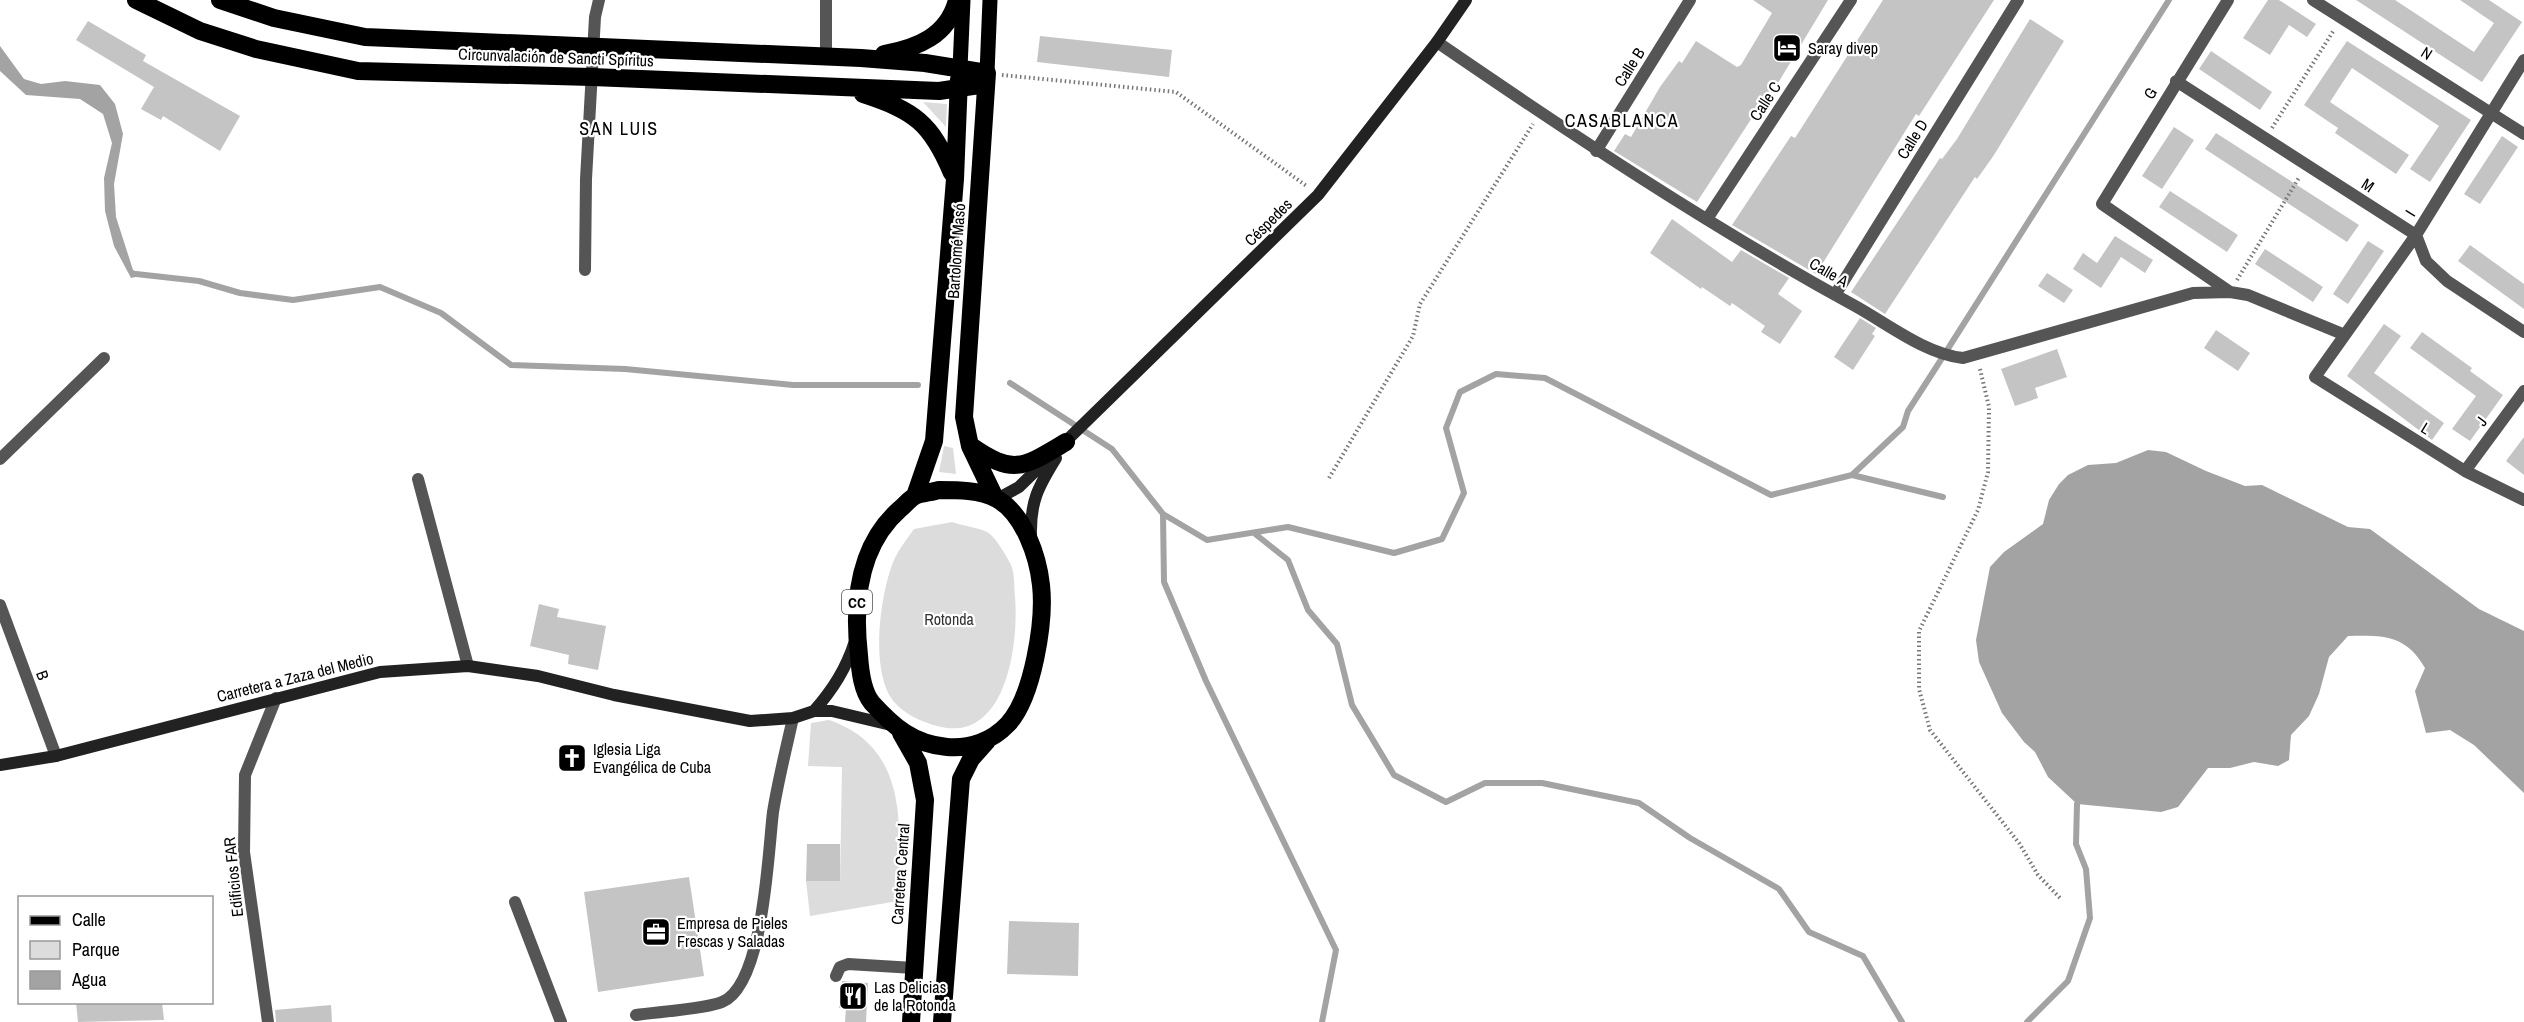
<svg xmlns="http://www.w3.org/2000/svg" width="2524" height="1022" font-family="'Archivo Narrow',sans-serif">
	<rect width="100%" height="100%" fill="#fff"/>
	<path fill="#dcdcdc" d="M923,102L947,104L946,127Z
		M944,446L953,448L956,474L939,472Z
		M952,522C963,526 977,527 987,532C995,536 1007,557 1011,565C1015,574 1014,588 1015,597C1019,644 1006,745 937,726C923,722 908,716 897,705C868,678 880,593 894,560C899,549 907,539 914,529Z
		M829,720C911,748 900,831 898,901L810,916L806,881H840L842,767L808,766L811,723Z"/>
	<path fill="#a3a3a3" d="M0,46L24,79L41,84L65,81L100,85L115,104L123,134L114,184L116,217L133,270L144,275L131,278L114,246L105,211L104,178L112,143L103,114L80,99L26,95L0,71Z
		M2148,450L2166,452L2206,471L2245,486L2262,485L2348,527L2370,529L2479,609L2524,631V793L2474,745L2450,730L2426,733L2415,691L2425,668C2406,635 2384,635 2348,636L2329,657L2319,694L2309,716L2291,735L2289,760L2278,766L2254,762L2230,768H2208L2178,807L2161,812L2077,804L2048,777L2035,752L2024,742L2002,713L1979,662L1976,640L1990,567L2004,552L2043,524L2049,500L2059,484L2068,475L2088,465L2116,463Z"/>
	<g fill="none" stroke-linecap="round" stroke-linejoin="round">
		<path stroke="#a3a3a3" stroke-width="6" d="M136,274L199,281L240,293L293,300L380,287L441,313L511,365L625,369L793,385H918
			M1010,383L1112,449L1163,514L1207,540L1288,527L1394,553L1442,539L1464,493L1446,428L1460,392L1496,374L1545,378L1771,495L1852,475L1943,497
			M1852,475L1903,427L1908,411L1937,366L2169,0
			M1163,514L1164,582L1206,681L1336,950L1322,1022
			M1254,533L1288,560L1308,610L1337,644L1352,705L1394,775L1446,802L1485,783H1542L1639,803L1690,838L1779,889L1809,932L1863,956L1902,1022
			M2027,1022L2068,981L2090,918L2086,869L2076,844L2077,804"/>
	</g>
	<path fill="#c4c4c4" d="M1753,0H1828L1778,83L1776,81L1697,202L1614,151L1625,134L1631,137L1660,87L1679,61L1682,63L1696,41L1737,67L1741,65L1772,13Z
		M1883,0H1994L1919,116L1916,114L1816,274L1732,225L1791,136L1795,138Z
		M2268,0H2279L2316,24L2307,37L2289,25L2270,55L2243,38Z
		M2356,0H2395L2474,52L2494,23L2460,0H2489L2522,22L2482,82Z
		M2030,19L2064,41L1994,155L1977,179L1975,177L1885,314L1851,292L1940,158L1942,159L1957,139Z
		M88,21L146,55L143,61L240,116L220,151L163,116L161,120L141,109L154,87L76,40Z
		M1040,36L1172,50L1169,77L1037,62Z
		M2347,41L2471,120L2430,182L2410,169L2439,126L2352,68L2330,102L2409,155L2396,174L2335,133L2338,128L2304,105Z
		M2211,51L2272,92L2260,110L2199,69Z
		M2174,127L2194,140L2162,189L2142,176Z
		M2216,133L2359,225L2347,242L2205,149Z
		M2502,136L2518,147L2480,204L2464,194Z
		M2170,191L2238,235L2227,252L2159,207Z
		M1672,219L1732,262L1741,250L1789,278L1778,294L1802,311L1780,344L1761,332L1765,326L1732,303L1730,306L1702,287L1701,289L1650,253Z
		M2115,236L2153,260L2145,273L2121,257L2101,288L2073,269L2083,253L2097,263Z
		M2368,241L2384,251L2348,304L2333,294Z
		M2470,245L2524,284V309L2458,261Z
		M2265,249L2323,287L2313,302L2255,264Z
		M2047,273L2073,290L2064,303L2038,286Z
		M1860,318L1876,328L1872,334L1875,336L1853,370L1834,357Z
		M2384,324L2401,336L2374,373L2444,423L2432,440L2347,376Z
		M2216,330L2250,353L2238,371L2204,348Z
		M2422,332L2472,368L2470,371L2503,395L2470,441L2452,429L2476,396L2410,348Z
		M2057,349L2067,377L2035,388L2038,398L2015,406L2001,369Z
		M2524,437V475L2506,461Z
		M539,604L559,609L557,617L606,626L598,670L568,664L569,655L530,646Z
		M807,844H840V881H806Z
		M689,877L704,976L598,992L584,892Z
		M1009,921L1079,923L1078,976L1007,974Z
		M842,981L868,983L866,1022H845L846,1008H839Z
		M76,1002H162L164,1020L78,1022Z
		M331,1005L332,1022H276L275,1010Z"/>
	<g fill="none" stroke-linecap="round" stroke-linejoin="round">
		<path stroke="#777" stroke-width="4" stroke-dasharray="1.5 3" stroke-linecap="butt" d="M1002,75L1176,92L1308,187
			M2272,128L2334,30
			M2237,280L2300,176
			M1980,369L1989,407L1988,472L1978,510L1919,631V689L1930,730L2019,843L2038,875L2061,899
			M1329,478L1413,336L1420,304L1533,124"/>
		<path stroke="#555" stroke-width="12" d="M826,56V0
			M585,270L586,179L595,17L599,0
			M0,459L104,358
			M418,479L468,666
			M515,902L561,1022
			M836,976L840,967L848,964L914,968
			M636,1015C656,1012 706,1009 722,1002C764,985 768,852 773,812C778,781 786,749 793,718"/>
		<path stroke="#555" stroke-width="12" d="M2228,0L2102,204L2230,292
			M2313,0L2524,134
			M1437,42C1574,136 1711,227 1857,307C1889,325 1926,354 1963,358L2193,293L2230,292L2248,295L2345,335
			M2524,60L2416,235L2315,377L2465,471L2524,500
			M2176,81L2416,235L2426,261L2447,281L2524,332
			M1596,151L1690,0
			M1707,219L1851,0
			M1835,295L2018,0
			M2465,471L2524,391
			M0,605L56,756
			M268,1022L244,852L245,775L276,698"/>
		<path stroke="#222" stroke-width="12" d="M997,499L1019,487L1318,195L1437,42L1466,0
			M1031,536C1030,502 1038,487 1056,458
			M814,711C833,689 846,669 855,641
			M0,765L56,756L380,672L468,666L538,676L614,695L750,721L793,718L814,711H832L891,725"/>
		<path stroke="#000" stroke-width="15" d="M960,68L963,0
			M987,73L990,0"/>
		<path stroke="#000" stroke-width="18" d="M136,0L200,31L256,49L358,71L592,77L939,91L986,84
			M220,0L274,18L365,37L861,58L925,63L987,73L964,417L970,446L995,498
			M884,54C917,48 948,36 957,0
			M863,94C915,111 931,123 952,173
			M971,446C1014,476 1024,467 1066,442
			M939,490C958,490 980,490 997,499C1024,514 1038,557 1041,585C1045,621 1033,697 1008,724C992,741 970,749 947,747C913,744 894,727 872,703C862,691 860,670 859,655C853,603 858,546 900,509C905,505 911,497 917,495C924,493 932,492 939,490Z
			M915,496L934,441L955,179L959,79
			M901,733L918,763L925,800L911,1022
			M942,1022L961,779L971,759L987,741"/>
	</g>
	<defs>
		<g id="hotel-square" transform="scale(1.5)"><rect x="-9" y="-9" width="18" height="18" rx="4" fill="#000" stroke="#fff"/><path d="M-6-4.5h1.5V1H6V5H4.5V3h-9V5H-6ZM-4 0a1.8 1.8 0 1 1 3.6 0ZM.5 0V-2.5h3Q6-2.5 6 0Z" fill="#fff"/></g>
		<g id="church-square" transform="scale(1.5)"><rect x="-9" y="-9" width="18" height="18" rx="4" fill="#000" stroke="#fff"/><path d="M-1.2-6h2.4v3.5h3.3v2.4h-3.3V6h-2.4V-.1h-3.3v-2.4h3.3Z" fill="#fff"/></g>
		<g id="office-square" transform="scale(1.5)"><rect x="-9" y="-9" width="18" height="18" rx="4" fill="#000" stroke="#fff"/><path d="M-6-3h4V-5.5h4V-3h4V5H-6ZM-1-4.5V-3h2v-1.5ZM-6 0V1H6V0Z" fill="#fff"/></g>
		<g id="restaurant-square" transform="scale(1.5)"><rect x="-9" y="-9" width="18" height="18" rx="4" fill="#000" stroke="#fff"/><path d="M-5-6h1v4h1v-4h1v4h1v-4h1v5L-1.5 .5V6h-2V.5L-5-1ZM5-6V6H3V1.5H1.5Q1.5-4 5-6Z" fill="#fff"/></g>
	</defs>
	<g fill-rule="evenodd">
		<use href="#hotel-square" x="1787" y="48"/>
		<use href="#church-square" x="572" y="758"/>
		<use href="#office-square" x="656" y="932"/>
		<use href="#restaurant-square" x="853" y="996"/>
	</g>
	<g text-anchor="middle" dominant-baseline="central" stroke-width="4.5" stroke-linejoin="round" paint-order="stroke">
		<rect fill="#fff" stroke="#4c4c4c" stroke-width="1.5" x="842" y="590" width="30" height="24" rx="4.5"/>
		<g font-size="15" font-weight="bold" fill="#000">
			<text x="857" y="602">CC</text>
		</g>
		<g font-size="16" fill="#000" stroke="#fff" text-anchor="start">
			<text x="1808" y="48">Saray divep</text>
			<text x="593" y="749">Iglesia Liga<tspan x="593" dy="18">Evangélica de Cuba</tspan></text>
			<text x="677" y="923">Empresa de Pieles<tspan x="677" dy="18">Frescas y Saladas</tspan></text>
			<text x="874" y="987">Las Delicias<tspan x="874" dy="18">de la Rotonda</tspan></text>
		</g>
		<g font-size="16" fill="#000" stroke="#fff">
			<text transform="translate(2427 53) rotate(32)">N</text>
			<text transform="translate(556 57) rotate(2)">Circunvalación de Sancti Spíritus</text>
			<text transform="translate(1629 67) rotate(-58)">Calle B</text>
			<text transform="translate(2150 93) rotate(-59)">G</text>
			<text transform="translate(1765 101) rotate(-57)">Calle C</text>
			<text transform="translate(1912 139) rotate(-58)">Calle D</text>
			<text transform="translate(2368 185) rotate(33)">M</text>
			<text transform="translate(2410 213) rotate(-58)">I</text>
			<text transform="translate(1268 222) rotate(-45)">Céspedes</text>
			<text transform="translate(956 251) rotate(-86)">Bartolomé Masó</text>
			<text transform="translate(1829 272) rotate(30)">Calle A</text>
			<text transform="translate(2481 421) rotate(-54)">J</text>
			<text transform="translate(2426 428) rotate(31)">L</text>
			<text transform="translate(43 675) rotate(70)">B</text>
			<text transform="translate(295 677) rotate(-14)">Carretera a Zaza del Medio</text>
			<text transform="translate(900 874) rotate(-86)">Carretera Central</text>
			<text transform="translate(233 877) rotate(-96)">Edificios FAR</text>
		</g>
		<g font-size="16" fill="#333" stroke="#fff">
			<text x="949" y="619">Rotonda</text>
		</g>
		<g font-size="18" letter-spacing="1.5" fill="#000" stroke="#fff">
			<text x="1622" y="120">CASABLANCA</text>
			<text x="619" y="128">SAN LUIS</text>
		</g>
	</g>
	<rect x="18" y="896" width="195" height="108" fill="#ffffff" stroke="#999999" stroke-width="1.5"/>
	<rect x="30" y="916" width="30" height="9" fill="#000000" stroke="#999999" stroke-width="1.5"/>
	<text x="72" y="926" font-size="18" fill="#000000">Calle</text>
	<rect x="30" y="941" width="30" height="18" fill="#dcdcdc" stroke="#999999" stroke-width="1.5"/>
	<text x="72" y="956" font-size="18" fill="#000000">Parque</text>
	<rect x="30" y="971" width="30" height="18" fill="#a3a3a3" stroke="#999999" stroke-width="1.5"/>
	<text x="72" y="986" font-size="18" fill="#000000">Agua</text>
</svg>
